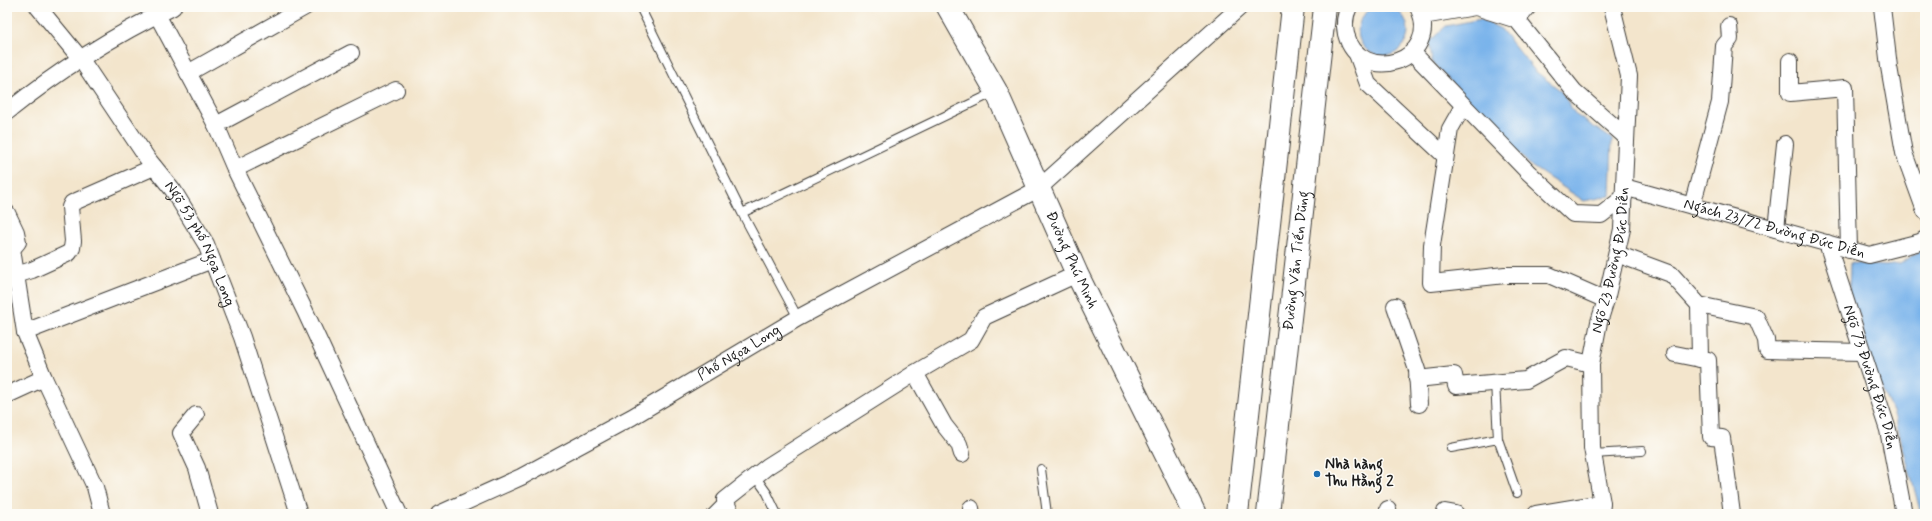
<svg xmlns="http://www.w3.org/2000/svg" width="1932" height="521" font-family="Mynerve,sans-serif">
	<rect width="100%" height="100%" fill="#fdfcf7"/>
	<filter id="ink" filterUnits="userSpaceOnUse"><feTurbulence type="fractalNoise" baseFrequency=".025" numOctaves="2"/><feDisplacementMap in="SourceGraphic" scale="8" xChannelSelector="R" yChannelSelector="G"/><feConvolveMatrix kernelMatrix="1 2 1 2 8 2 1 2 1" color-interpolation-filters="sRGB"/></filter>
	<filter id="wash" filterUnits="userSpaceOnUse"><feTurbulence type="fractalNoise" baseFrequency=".012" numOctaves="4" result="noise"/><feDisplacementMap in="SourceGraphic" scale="16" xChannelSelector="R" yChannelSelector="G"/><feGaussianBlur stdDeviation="0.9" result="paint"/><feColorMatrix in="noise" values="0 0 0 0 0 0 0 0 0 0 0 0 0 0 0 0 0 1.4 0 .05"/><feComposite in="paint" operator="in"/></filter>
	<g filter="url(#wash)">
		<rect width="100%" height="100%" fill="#f3e5cc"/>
		<path fill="#7ab4eb" stroke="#4b6884" d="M1358 31a25 25 0 1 1 50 0a25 25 0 1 1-50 0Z
			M1481,19L1501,29L1535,71L1560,90L1576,115L1612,139L1610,196L1584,201L1531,166L1432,62L1429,42L1446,26Z
			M1925,248V514H1921L1894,414L1870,365L1859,315L1849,297L1850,263L1885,266L1900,264Z"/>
	</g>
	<g filter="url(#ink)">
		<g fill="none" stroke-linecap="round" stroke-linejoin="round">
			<g stroke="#3c3a36" stroke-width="10">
				<path id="lane" d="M640,7L742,213L798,318
					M742,213L995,92
					M1495,382L1498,439L1517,493
					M1451,448L1498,439
					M1593,454L1642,451
					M1041,469L1047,514
					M755,476L767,493L777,514
					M711,514L725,500"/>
			</g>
			<g stroke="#3c3a36" stroke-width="18">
				<g id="street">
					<path id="s1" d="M38,7L80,58L147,158L173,190L206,244L242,337L299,514"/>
					<path d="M153,7L216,125L235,169L305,311L399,514"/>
					<path d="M1349,7C1345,15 1344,25 1346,34C1360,88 1444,61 1418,7"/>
					<path d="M1476,7L1517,20L1574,91L1626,137"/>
					<path d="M1882,7L1889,67L1904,153L1925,211"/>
					<path d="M1423,16L1475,7"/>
					<path d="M1517,20L1528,7"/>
					<path d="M1413,53L1528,172L1573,214L1601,215L1624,197"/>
					<path d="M1357,54L1368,84L1445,156"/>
					<path d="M1790,61V93L1845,88L1849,250"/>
					<path d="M188,73L305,7"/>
					<path d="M1463,106L1450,129L1432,245L1431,283L1505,275H1549L1606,300"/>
					<path d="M7,112C58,71 114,35 173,7"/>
					<path d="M216,125L351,53"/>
					<path d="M235,169L396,90"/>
					<path id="s2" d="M1624,187L1869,255L1920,242L1925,239"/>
					<path d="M1692,206L1720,102L1724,46L1730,39L1729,26"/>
					<path d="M7,213L16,232L18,242L12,249"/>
					<path d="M1776,229L1785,144"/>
					<path id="s3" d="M1827,243L1888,430L1904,514"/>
					<path d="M12,249L25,332L44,378L95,487L102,514"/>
					<path d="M1617,254L1671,274L1699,305L1756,317L1766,340L1767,350L1862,352"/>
					<path d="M16,275L32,270L69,253L72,248L73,241L70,207L72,203L154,167"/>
					<path d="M1699,305L1700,359L1708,360L1711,437L1722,438L1732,514"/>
					<path d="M1395,306L1417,370L1419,404"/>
					<path d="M25,332L212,260"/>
					<path d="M1675,354L1700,359"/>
					<path d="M915,373L944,425L959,444L962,454"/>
					<path d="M1417,379L1454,375L1456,386L1526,380L1566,358L1591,364"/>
					<path d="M7,395L44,378"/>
					<path d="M196,415L181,433L197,468L210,514"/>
					<path d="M971,508L972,514"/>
					<path d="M1388,509L1389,514"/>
					<path d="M1445,512L1456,514"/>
					<path id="s4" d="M439,514L521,477L632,417L798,318L1038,189L1240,7"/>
					<path d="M731,514L725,500L768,466L915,373L971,340L984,317L1077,274"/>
					<path d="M1536,514L1602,503"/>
					<path id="s5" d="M1601,514L1602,503L1592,448L1591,364L1599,322L1606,300L1622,229L1629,76L1612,7"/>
				</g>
			</g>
			<g stroke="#3c3a36" stroke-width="24">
				<g id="secondary">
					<path id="s6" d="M948,7L996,91L1077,274L1195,514"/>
					<path d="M1237,514L1293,7"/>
					<path id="s7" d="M1268,514L1325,7"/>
				</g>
			</g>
			<use href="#lane" stroke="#fff" stroke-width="8"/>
			<use href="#street" stroke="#fff" stroke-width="16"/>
			<use href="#secondary" stroke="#fff" stroke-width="22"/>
		</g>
	</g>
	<circle fill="#1f6fb2" stroke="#fdfcf7" stroke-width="1.5" cx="1317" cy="474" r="4"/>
	<g text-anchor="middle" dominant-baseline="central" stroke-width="3" stroke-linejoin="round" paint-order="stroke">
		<g font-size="15" fill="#1c1c1c" stroke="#fdfcf7">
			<text stroke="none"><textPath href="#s2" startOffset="156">Ngách 23/72 Đường Đức Diễn</textPath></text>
			<text stroke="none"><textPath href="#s1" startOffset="288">Ngõ 53 phố Ngọa Long</textPath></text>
			<text stroke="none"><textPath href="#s6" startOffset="282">Đường Phú Minh</textPath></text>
			<text stroke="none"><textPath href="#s7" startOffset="255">Đường Văn Tiến Dũng</textPath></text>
			<text stroke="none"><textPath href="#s5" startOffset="257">Ngõ 23 Đường Đức Diễn</textPath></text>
			<text stroke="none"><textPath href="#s4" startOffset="341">Phố Ngọa Long</textPath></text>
			<text stroke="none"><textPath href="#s3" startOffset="141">Ngõ 73 Đường Đức Diễn</textPath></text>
		</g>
		<g font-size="15" font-weight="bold" fill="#1c1c1c" stroke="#fdfcf7" text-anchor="start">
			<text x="1325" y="465">Nhà hàng<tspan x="1325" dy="17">Thu Hằng 2</tspan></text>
		</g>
	</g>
	<rect width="1932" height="521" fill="none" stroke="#fdfcf7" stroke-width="24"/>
</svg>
